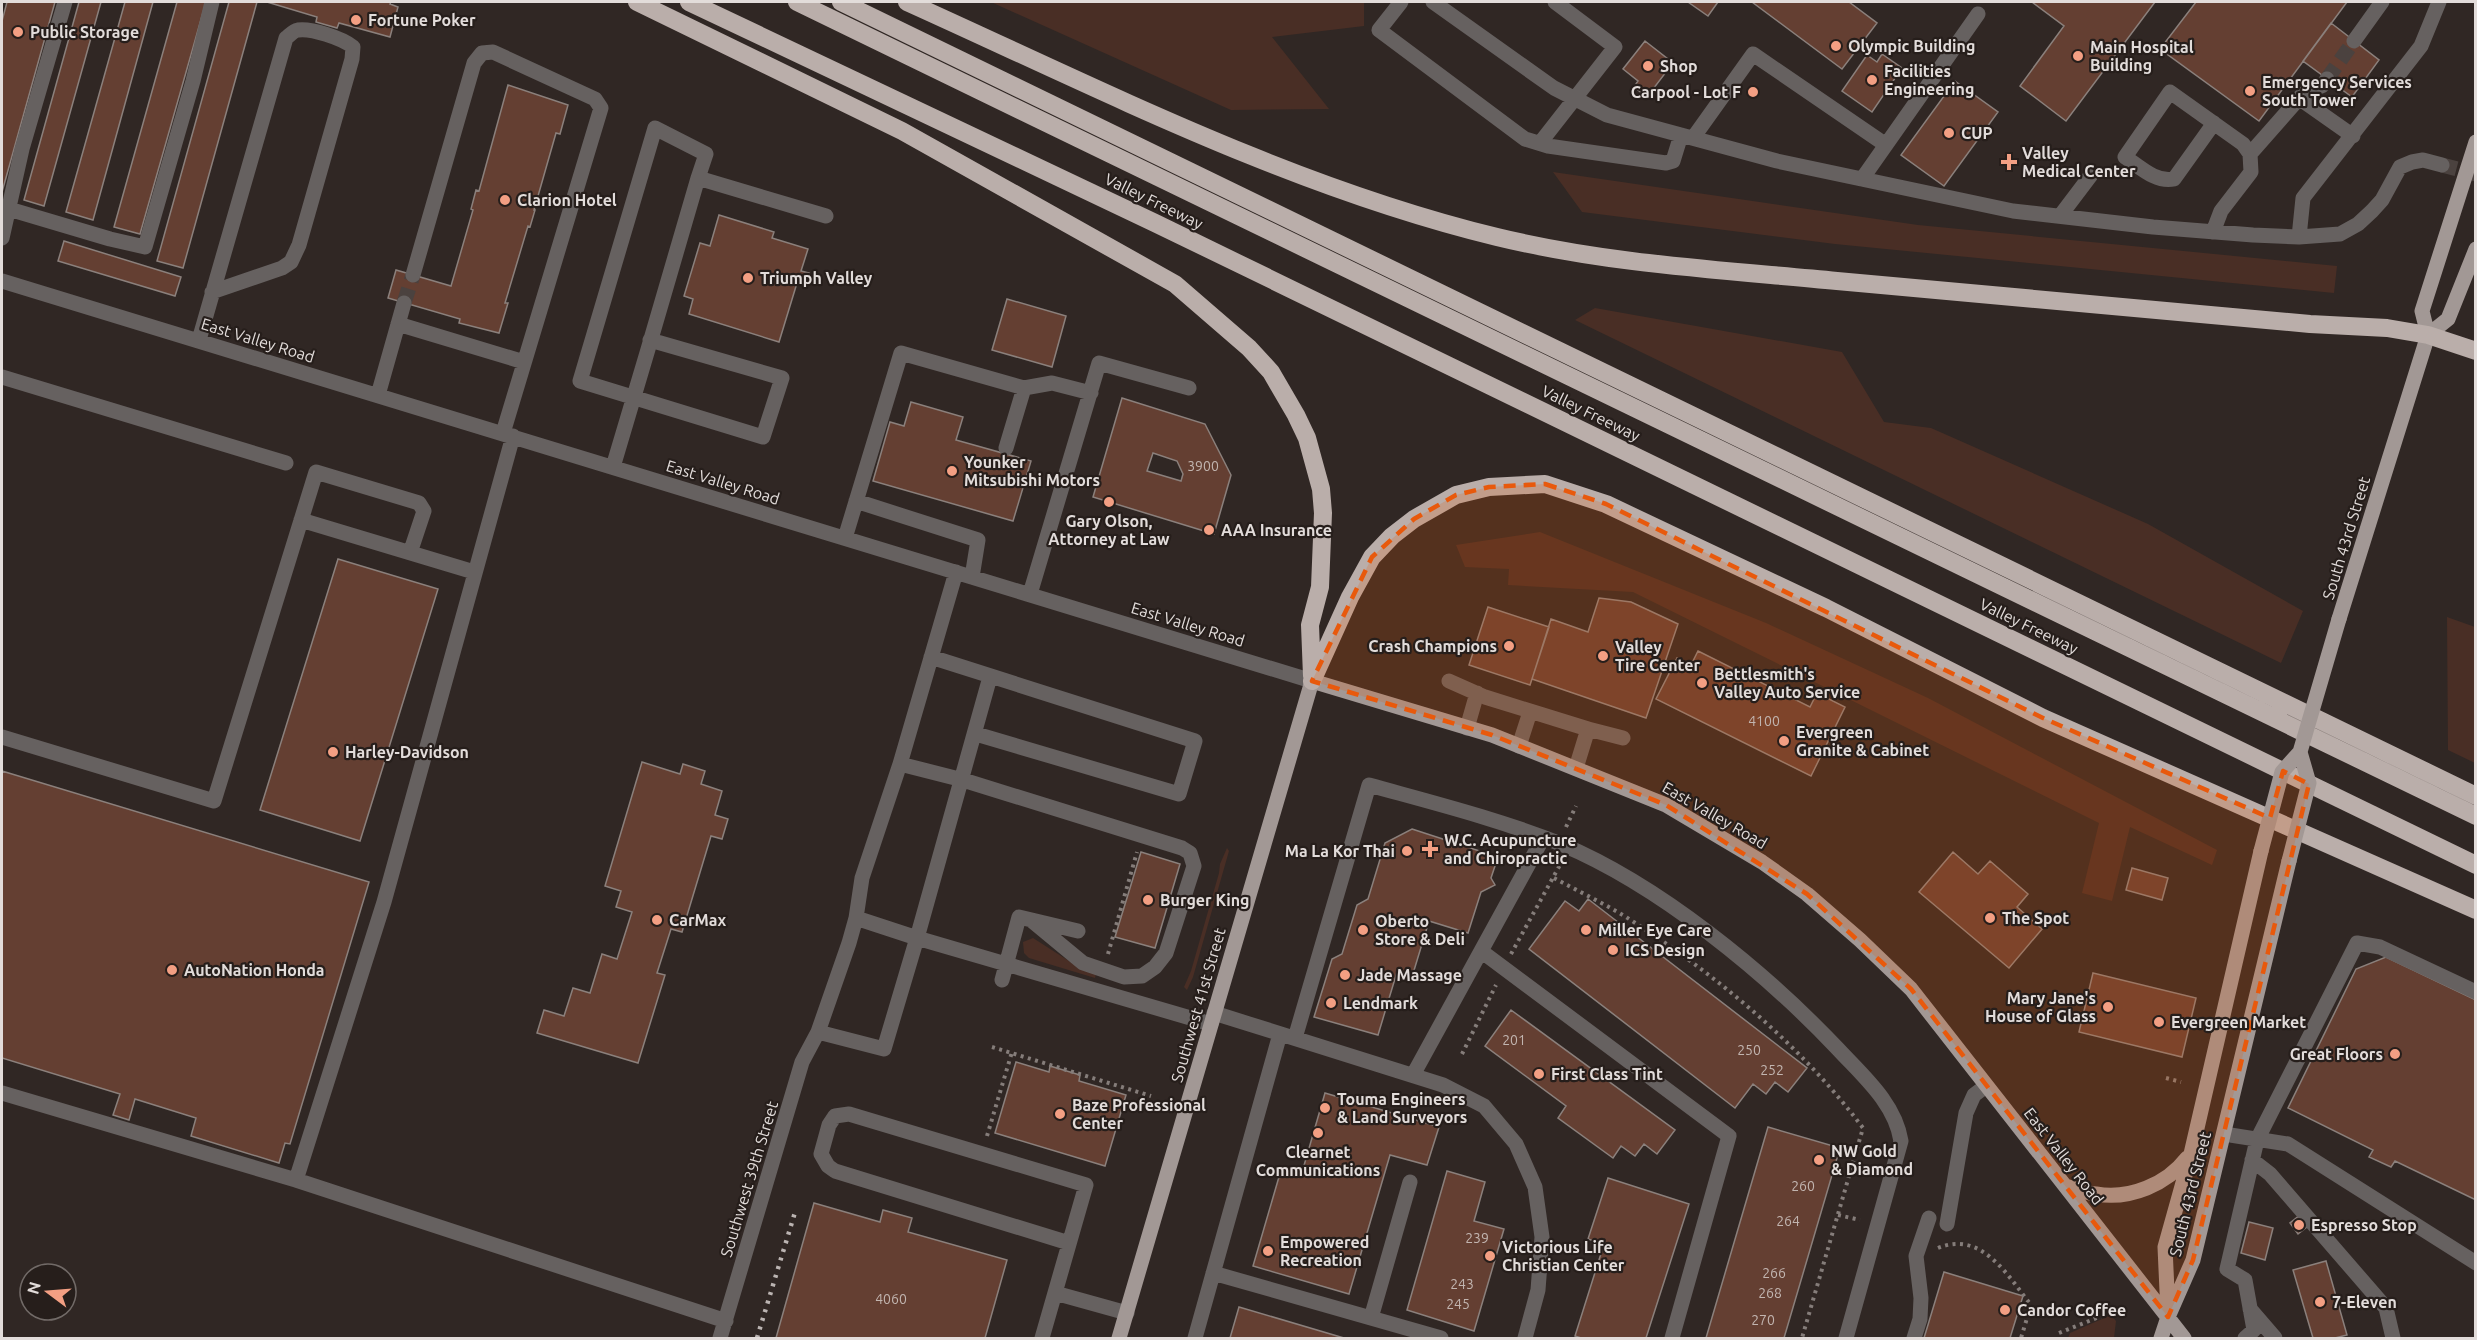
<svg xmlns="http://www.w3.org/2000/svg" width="2477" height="1340" font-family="Ubuntu,sans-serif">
	<rect width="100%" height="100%" fill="#302724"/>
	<path fill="#492e25" d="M991,2H1364V26L1272,37L1329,109L1231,110Z
		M1553,172L1918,225L2337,266L2334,293L1835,244L1582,212Z
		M1595,308L1842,352L1884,422L1931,428L2148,524L2303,611L2281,663L1575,320Z
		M1540,532L1766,623L1928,698L2217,850L2212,865L2130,827L2112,901L2082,893L2099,823L1633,592L1508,585L1509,569L1465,567L1456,545Z
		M2447,617L2475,627V763L2448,750Z
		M1227,848L1229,851L1193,977L1187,990L1184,987L1191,971L1219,873L1220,864Z
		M1033,938L1083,970L1096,974L1095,978L1029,958L1024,953L1023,942Z
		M2111,1315L2116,1321L2114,1338H2068L2070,1333Z"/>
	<path fill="#643f32" stroke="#8b807c" stroke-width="1.5" fill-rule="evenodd" d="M7,2H55L2,192V21Z
		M79,2H101L44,206L24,200Z
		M125,2H153L93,220L66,212Z
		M177,2H206L140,234L114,227Z
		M229,2H257L183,268L157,261Z
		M267,2H391L390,4L398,7L390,37L339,23L337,28L316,22L317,17Z
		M1688,2H1718L1708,16Z
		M1752,2H1849L1877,23L1842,69Z
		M2032,2H2155L2066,121L2020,86L2064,26Z
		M2196,2H2347L2259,121L2160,49Z
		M2331,23L2379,60L2352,97L2303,61Z
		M1645,41L1673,63L1647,97L1634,87L1638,81L1623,69Z
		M1882,54L1902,68L1872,112L1842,91L1867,55L1877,62Z
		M1955,81L1998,112L1944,186L1901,155Z
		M508,85L568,105L560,134L556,133L534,210H535L530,227L528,226L505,303H508L499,333L459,323L460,319L388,298L396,270L451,286L473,210L471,209L476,190L479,191Z
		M719,215L774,232L772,238L808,249L801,271L809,273L805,285L797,283L779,342L689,314L693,299L684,296L700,243L710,246Z
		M64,241L181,277L175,296L58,261Z
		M1007,299L1066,316L1052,367L992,350Z
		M1122,398L1205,424L1231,475L1214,534L1093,497ZM1153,453L1177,461L1183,474L1181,481L1147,471Z
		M911,402L963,417L956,440L1031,461L1013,521L873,481L890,422L904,426Z
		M338,559L438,589L360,841L260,810Z
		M1599,598L1631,602L1678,624L1646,718L1532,679L1551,619L1588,632Z
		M1488,607L1549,627L1530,685L1469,665Z
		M1698,651L1810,707L1817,693L1845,707L1811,776L1656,699L1677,658L1691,665Z
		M642,762L680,774L683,764L705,771L701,784L722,791L715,815L728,819L722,839L711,836L682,932L671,929L657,973L665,975L638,1063L537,1033L544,1010L564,1016L573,988L590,993L602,954L617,959L632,912L616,907L621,891L605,886Z
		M2,771L369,882L290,1144L285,1143L279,1163L191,1136L196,1118L135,1099L129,1120L113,1115L120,1094L2,1058Z
		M1412,829L1498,857L1491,878L1495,885L1481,892L1468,933L1429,921L1412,977L1397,972L1378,1035L1314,1017L1332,959L1342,954L1357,905L1368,899L1385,843Z
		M1141,852L1180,864L1155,948L1115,937Z
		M1953,852L1978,874L1990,861L2028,894L2017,907L2042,929L2009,968L1919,892Z
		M2132,868L2168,878L2162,900L2126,890Z
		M1588,899L1807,1068L1788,1092L1775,1082L1766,1094L1753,1084L1735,1108L1529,949L1565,901L1579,911Z
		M2386,957L2476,1000V1200L2395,1161L2391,1167L2369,1157L2373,1150L2288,1108L2356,969Z
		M2093,973L2196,998L2182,1057L2079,1032Z
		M1511,1010L1675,1130L1657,1154L1644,1144L1635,1156L1621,1146L1613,1158L1558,1118L1566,1106L1485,1046Z
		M1016,1062L1049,1072L1050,1066L1080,1075L1079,1081L1126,1095L1105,1166L995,1133Z
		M1325,1093L1439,1127L1427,1165L1390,1155L1349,1294L1253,1266L1281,1170L1301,1176Z
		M1768,1127L1840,1148L1784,1338H1706Z
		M1447,1171L1485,1182L1474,1221L1504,1229L1474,1331L1407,1310Z
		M1608,1178L1689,1204L1646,1338H1581L1575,1336L1604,1244L1588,1239Z
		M814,1203L880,1222L883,1210L912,1218L908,1232L1007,1260L985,1338H776Z
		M2300,1215L2308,1226L2298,1234L2290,1223Z
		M2249,1222L2273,1228L2265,1260L2241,1253Z
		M2326,1261L2347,1335L2335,1338H2313L2293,1270Z
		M1944,1272L2023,1296L2010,1338H1924Z
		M1239,1307L1344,1338H1230Z"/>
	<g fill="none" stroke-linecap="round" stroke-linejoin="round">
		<path stroke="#4b423f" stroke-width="15" stroke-dasharray="15 8" stroke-linecap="butt" d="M2327,79L2354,41
			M2442,165L2476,174
			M404,303L413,275"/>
		<path stroke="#857d7a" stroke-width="4" stroke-dasharray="3 4.5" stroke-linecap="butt" d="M1566,827L1576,806
			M1554,878C1578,891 1603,903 1626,917C1714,973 1800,1044 1863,1128L1802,1338
			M1108,954L1137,852
			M1511,954L1561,863
			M992,1047L1151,1096
			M1462,1054L1496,985
			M2166,1078L2181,1082
			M987,1136L1012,1052
			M1838,1215L1860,1220
			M1938,1248C1982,1230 2008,1276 2031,1305L2021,1338
			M2059,1333L2119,1309"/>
		<path stroke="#666160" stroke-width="15" d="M1401,2L1379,30L1525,139L1548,146L1666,163L1673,161L1681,135
			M1433,2L1554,88L1607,115L1777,161L2013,211L2153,227L2253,235L2299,237L2340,234L2358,224L2372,211L2382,200L2400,167L2412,162L2423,160L2442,165
			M2354,41L2382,2
			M2299,98L2353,136
			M1693,138L1753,54L1886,145
			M1540,143L1615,47L1555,2
			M2250,154L2301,96L2313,87L2322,86L2327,79
			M698,178L826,216
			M1862,179L1978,14
			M2,207L110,239L145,247L193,81L212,2
			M2060,216L2091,175
			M2213,232L2221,211L2251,172L2250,154L2243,144L2170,92L2125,157C2140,167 2156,183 2174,179L2214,123
			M2299,237L2303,198L2421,46L2439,2
			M2,238L22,149L65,2
			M413,275L474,63L482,53L493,52L595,99L601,108L503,433
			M2,281L1312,681
			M398,324L524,362
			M199,340L286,38C290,35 293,31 298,30C311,28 342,38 353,47L352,59L299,245L291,262L282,268L212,292
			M2,377L286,463
			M378,395L404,303
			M1006,448L1024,388
			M613,467C642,371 670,274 698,178L706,154L655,128L580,381L763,437L782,378L650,340
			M856,501L978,540L972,577
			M301,520L474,572
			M845,538L901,353L1024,388L1052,383L1091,393
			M1030,594L1099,363L1189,388
			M931,657L1195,741L1179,794L976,734
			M1449,681L1485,697L1588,729L1576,768
			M1467,728L1477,693
			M1588,729L1623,738
			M2,737L214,801L316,472L419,503L424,511L410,553
			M1519,746L1530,712
			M900,764L963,780L1182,848L1190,853L1194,866L1166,953L1155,967L1142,976L1124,977L1083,963L1031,920
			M856,918L917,938L990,677
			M1481,951L1729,1136L1672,1338
			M1002,980L1019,917L1078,931
			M1214,1013L1443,1085L1484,1106L1516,1144L1535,1187L1542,1237L1538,1290L1525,1338
			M818,1032L884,1049L917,938L1211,1024
			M1295,1038L1369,785C1434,803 1498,819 1561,844C1659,885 1765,972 1838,1049C1863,1076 1895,1103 1901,1141L1846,1338
			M1413,1075L1543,838
			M2,1093L296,1180L726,1321
			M2224,1134L2288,1144L2476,1263
			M2252,1160L2270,1174L2386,1308L2393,1338
			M296,1180L384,902L513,436
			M1947,1224L1966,1113L1974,1095L1986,1086
			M1213,1273L1441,1338
			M1055,1293L1127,1313
			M2250,1309L2275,1338
			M1371,1318L1410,1182
			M720,1338L802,1062L818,1032L849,943L856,918L862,878L900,764L956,572
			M1042,1338L1086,1185L849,1114L835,1116L829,1125L821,1154L828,1166L835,1171L1069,1243
			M1195,1338L1280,1034
			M1914,1338L1920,1319L1921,1298L1916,1256L1929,1218
			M2245,1338L2254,1330L2245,1280L2227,1269L2257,1140L2357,943L2380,947L2476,992"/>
		<path stroke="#a29895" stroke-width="15" d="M2428,335L2448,319L2476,249
			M2339,619L2428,335L2422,311L2476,142
			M2065,1186C2075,1189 2086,1193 2096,1194C2130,1200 2167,1184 2187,1158
			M2168,1313L2165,1247L2191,1154L2261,851
			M1119,1338L1312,681L1492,735L1666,805L1762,862L1807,894L1860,940L1911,989L2184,1338
			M2161,1338L2168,1317L2193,1260L2289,861"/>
		<path stroke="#baaeaa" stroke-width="18" d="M637,2L902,131L1175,284L1249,348L1271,372L1296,415L1307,438L1321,489L1323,513L1320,587L1310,625L1312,676
			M689,2L1155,223L2476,865
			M797,2L2476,816
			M841,2L2476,796
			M907,2C1100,89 1291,187 1497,237C1608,264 1723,270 1837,281C1995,295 2153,310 2310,324L2387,328L2428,335L2476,351
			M1312,681L1350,597L1372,557L1392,536L1414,519L1456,495L1489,487L1545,484L1606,504L1826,608L2043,718L2476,910"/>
		<path stroke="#bbb4b2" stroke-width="4.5" stroke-dasharray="3 6" stroke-linecap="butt" d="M757,1338L796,1209"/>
		<path stroke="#a29895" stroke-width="15" d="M2261,851L2282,772L2300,752L2339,619
			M2289,861L2309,783L2300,752"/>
	</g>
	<path fill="#e8590c" fill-opacity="0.2" stroke="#e8590c" stroke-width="4.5" stroke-dasharray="12 8" stroke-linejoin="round" d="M1545,484L1606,504L2043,718L2270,818L2283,771L2309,784L2193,1260L2168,1317L1911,989L1807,894L1666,805L1492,735L1312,681L1372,557L1414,519L1456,495L1489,487Z"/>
	<g fill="#f39f83" stroke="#261e1b" stroke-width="2">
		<circle cx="356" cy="20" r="6"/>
		<circle cx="18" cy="32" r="6"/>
		<circle cx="1836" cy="46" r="6"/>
		<circle cx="2078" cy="56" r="6"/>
		<circle cx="1648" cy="66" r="6"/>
		<circle cx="1872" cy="80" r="6"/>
		<circle cx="2250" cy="91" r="6"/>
		<circle cx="1753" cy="92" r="6"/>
		<circle cx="1949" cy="133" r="6"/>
		<path d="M2006 153h6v6h6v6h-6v6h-6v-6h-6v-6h6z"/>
		<circle cx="505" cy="200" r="6"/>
		<circle cx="748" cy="278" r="6"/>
		<circle cx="952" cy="471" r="6"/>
		<circle cx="1109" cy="502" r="6"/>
		<circle cx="1209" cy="530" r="6"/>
		<circle cx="1509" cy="646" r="6"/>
		<circle cx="1603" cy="656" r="6"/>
		<circle cx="1702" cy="683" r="6"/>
		<circle cx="1784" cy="741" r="6"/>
		<circle cx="333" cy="752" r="6"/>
		<path d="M1427 840h6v6h6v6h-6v6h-6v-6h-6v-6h6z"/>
		<circle cx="1407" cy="851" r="6"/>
		<circle cx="1148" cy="900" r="6"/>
		<circle cx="1990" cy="918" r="6"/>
		<circle cx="657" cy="920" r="6"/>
		<circle cx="1363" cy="930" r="6"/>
		<circle cx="1586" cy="930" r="6"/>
		<circle cx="1613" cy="950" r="6"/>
		<circle cx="172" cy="970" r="6"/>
		<circle cx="1345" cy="975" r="6"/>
		<circle cx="1331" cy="1003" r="6"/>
		<circle cx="2108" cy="1007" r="6"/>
		<circle cx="2159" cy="1022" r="6"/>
		<circle cx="2395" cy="1054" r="6"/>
		<circle cx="1539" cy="1074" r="6"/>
		<circle cx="1325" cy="1108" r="6"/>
		<circle cx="1060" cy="1114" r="6"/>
		<circle cx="1318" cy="1133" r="6"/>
		<circle cx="1819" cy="1160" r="6"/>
		<circle cx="2299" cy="1225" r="6"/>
		<circle cx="1268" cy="1251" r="6"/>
		<circle cx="1490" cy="1256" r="6"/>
		<circle cx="2320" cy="1302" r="6"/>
		<circle cx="2005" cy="1310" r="6"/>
	</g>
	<g text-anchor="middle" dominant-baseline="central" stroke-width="4.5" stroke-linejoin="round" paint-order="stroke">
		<g font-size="14" fill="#c2b5b0">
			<text x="1203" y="466">3900</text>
			<text x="1764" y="721">4100</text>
			<text x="1514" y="1040">201</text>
			<text x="1749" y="1050">250</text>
			<text x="1772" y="1070">252</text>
			<text x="1803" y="1186">260</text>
			<text x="1788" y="1221">264</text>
			<text x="1477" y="1238">239</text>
			<text x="1774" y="1273">266</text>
			<text x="1462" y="1284">243</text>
			<text x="1770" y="1293">268</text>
			<text x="891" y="1299">4060</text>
			<text x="1458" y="1304">245</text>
			<text x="1763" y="1320">270</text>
		</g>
		<g font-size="16" font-weight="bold" fill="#e2dcda" stroke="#261e1b" text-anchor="start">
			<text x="368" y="20">Fortune Poker</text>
			<text x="30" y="32">Public Storage</text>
			<text x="1848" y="46">Olympic Building</text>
			<text x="2090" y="47">Main Hospital<tspan x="2090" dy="18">Building</tspan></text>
			<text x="1660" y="66">Shop</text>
			<text x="1884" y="71">Facilities<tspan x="1884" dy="18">Engineering</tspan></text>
			<text x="2262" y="82">Emergency Services<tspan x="2262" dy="18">South Tower</tspan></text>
			<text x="1741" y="92" text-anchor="end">Carpool - Lot F</text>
			<text x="1961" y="133">CUP</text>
			<text x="2022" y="153">Valley<tspan x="2022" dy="18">Medical Center</tspan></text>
			<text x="517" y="200">Clarion Hotel</text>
			<text x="760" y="278">Triumph Valley</text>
			<text x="964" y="462">Younker<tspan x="964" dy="18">Mitsubishi Motors</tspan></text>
			<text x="1109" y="521" text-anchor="middle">Gary Olson,<tspan x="1109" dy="18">Attorney at Law</tspan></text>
			<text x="1221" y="530">AAA Insurance</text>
			<text x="1497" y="646" text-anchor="end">Crash Champions</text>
			<text x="1615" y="647">Valley<tspan x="1615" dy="18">Tire Center</tspan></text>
			<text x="1714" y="674">Bettlesmith's<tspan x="1714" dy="18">Valley Auto Service</tspan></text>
			<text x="1796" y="732">Evergreen<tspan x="1796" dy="18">Granite &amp; Cabinet</tspan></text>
			<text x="345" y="752">Harley-Davidson</text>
			<text x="1444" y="840">W.C. Acupuncture<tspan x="1444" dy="18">and Chiropractic</tspan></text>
			<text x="1395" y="851" text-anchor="end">Ma La Kor Thai</text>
			<text x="1160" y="900">Burger King</text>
			<text x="2002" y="918">The Spot</text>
			<text x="669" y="920">CarMax</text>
			<text x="1375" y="921">Oberto<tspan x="1375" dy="18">Store &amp; Deli</tspan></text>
			<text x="1598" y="930">Miller Eye Care</text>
			<text x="1625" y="950">ICS Design</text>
			<text x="184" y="970">AutoNation Honda</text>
			<text x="1357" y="975">Jade Massage</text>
			<text x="2096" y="998" text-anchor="end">Mary Jane's<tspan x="2096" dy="18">House of Glass</tspan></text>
			<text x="1343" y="1003">Lendmark</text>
			<text x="2171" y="1022">Evergreen Market</text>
			<text x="2383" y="1054" text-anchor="end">Great Floors</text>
			<text x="1551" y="1074">First Class Tint</text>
			<text x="1337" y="1099">Touma Engineers<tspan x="1337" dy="18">&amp; Land Surveyors</tspan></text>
			<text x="1072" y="1105">Baze Professional<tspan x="1072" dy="18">Center</tspan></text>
			<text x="1831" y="1151">NW Gold<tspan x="1831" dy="18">&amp; Diamond</tspan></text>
			<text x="1318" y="1152" text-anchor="middle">Clearnet<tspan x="1318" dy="18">Communications</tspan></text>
			<text x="2311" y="1225">Espresso Stop</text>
			<text x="1280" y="1242">Empowered<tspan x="1280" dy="18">Recreation</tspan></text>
			<text x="1502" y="1247">Victorious Life<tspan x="1502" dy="18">Christian Center</tspan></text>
			<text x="2332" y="1302">7-Eleven</text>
			<text x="2017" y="1310">Candor Coffee</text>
		</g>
		<g font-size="16" fill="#e2dcda" stroke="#261e1b">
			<text transform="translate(1154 201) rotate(26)">Valley Freeway</text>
			<text transform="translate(258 340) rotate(17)">East Valley Road</text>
			<text transform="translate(1591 413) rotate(26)">Valley Freeway</text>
			<text transform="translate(723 482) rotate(17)">East Valley Road</text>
			<text transform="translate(2346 538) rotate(-73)">South 43rd Street</text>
			<text transform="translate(1188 624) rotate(17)">East Valley Road</text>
			<text transform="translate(2029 626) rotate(26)">Valley Freeway</text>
			<text transform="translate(1715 815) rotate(30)">East Valley Road</text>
			<text transform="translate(1198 1005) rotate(-74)">Southwest 41st Street</text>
			<text transform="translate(2064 1156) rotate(52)">East Valley Road</text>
			<text transform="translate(749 1179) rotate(-73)">Southwest 39th Street</text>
			<text transform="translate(2190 1194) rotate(-76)">South 43rd Street</text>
		</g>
	</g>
	<rect width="2477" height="1340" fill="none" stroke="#e2dcda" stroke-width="6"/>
	<g transform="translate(48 1292) rotate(286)"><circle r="28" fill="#261e1b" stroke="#716a67" stroke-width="1.5"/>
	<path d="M0-4.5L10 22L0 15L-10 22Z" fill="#f39f83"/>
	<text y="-9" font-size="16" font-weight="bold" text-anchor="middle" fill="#e2dcda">N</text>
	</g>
</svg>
